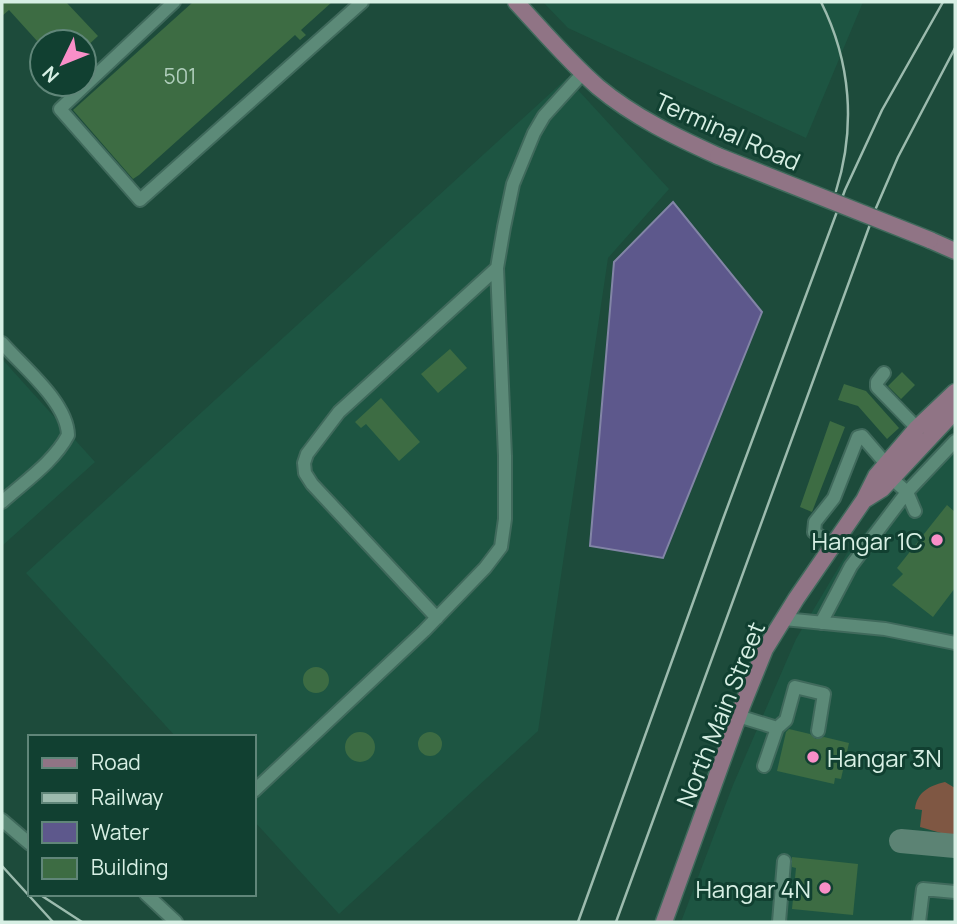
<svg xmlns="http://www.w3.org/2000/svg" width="957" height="924" font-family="Manrope,sans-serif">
	<rect width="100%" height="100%" fill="#1d4b3b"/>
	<path fill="#1d5542" d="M543,2H863L806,138L568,28Z
		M567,78L669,189L608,258L538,731L339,914L254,821V737H176L26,573Z
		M2,359L95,462L2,546Z
		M955,434V922H681L733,785L796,639L846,555L917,470Z"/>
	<path fill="#7f5743" d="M945,782L955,788V837L920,827L922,810L915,809C917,792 929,786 945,782Z"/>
	<path fill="#5d588c" stroke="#8285a6" stroke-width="2" d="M673,202L762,312L663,558L590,546L614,262Z"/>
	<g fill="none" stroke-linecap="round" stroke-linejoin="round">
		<path stroke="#5c8374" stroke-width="24" d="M901,841L955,846"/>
	</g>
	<path fill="#3d6c43" d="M2,2H66L98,36L84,49V42H38L9,10L2,16Z
		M193,2H332L301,30L306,35L300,40L295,35L139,175L133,179L73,110Z
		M450,349L467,368L438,393L421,374Z
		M902,372L915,385L901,399L888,386Z
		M844,384L866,391L899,428L887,439L858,406L838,400Z
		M381,398L420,442L399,461L366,424L361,428L355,422Z
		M830,421L845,427L812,512L800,507Z
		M947,505L955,512V588L933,617L892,585L903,574L897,568Z
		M303 680a13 13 0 1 1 26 0a13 13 0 1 1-26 0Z
		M789,729L810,734L816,739L824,737L849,743L841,779L835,778L834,784L777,771L786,732Z
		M418 744a12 12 0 1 1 24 0a12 12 0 1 1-24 0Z
		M345 747a15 15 0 1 1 30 0a15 15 0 1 1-30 0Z
		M792,857L858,864L853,915L792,909L796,868L792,867Z"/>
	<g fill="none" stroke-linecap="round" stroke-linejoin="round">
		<g stroke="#406a5c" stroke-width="16">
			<path id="minor" d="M174,2L60,109L140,200L362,2
				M2,343C23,367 67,402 68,435C54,462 24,482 2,502
				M884,373L877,382V387L917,428
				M915,511L907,492L955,441
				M437,618L312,484L305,473L304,463L307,454L339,412L497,268
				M784,619L885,629L955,643
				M821,623L851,566L907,492L891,478L887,465L862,436L858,437L834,498L815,522L814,532L832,545
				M738,716L777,728L764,766
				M777,728L786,720L795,687L824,694L818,731
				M254,791L424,631L485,568L501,547L505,519V456L497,268L504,227L513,184L534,133L544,116L583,73
				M2,820L30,844
				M146,894L176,922
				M779,922L784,861
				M919,922L923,889L955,892"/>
		</g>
		<g stroke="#406a5c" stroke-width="19">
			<path id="major" d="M516,2C542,30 568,61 598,87C634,117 676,137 718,156
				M930,240L955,251
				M866,499L882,489L955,411
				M664,922L742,706L765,649L796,599L864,500L876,476L917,428L955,392"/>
		</g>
		<use href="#minor" stroke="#5c8a78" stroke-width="12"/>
		<use href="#major" stroke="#907485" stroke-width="16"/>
		<path stroke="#9cbbae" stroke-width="2.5" d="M821,2C851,62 856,127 836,191
			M2,866L53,922
			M39,894L82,922
			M578,922L723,519L845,190L882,110L943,2
			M616,922L876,208L898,157L955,48"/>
		<g stroke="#406a5c" stroke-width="19" stroke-linecap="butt">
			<path id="major-bridge" d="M718,156L930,240"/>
		</g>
		<use href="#major-bridge" stroke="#907485" stroke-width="16"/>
	</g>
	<g fill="#f98fc8" stroke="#114031" stroke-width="2.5">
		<circle cx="937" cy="540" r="7"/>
		<circle cx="813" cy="757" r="7"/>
		<circle cx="825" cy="888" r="7"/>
	</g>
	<g text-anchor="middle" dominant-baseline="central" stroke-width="6" stroke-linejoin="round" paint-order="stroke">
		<g font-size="21" fill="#b0cebc">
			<text x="180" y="76">501</text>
		</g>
		<g font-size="24" fill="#d7efe4" stroke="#114031">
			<text transform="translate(728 131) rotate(24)">Terminal Road</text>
			<text transform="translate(720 714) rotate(-68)">North Main Street</text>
		</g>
		<g font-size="24" fill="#d7efe4" stroke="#114031" text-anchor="end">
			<text x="923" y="540">Hangar 1C</text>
			<text x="827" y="757" text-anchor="start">Hangar 3N</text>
			<text x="811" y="888">Hangar 4N</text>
		</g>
	</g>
	<rect width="957" height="924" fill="none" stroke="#d7efe4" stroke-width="7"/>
	<rect x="28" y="735" width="228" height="161" fill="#114031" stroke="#608679" stroke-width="2"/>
	<rect x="42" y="758" width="35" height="10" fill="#907485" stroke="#608679" stroke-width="2"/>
	<text x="91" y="770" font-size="21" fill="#d7efe4">Road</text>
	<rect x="42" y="793" width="35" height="10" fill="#9cbbae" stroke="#608679" stroke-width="2"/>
	<text x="91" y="805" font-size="21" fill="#d7efe4">Railway</text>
	<rect x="42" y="822" width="35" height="21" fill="#5d588c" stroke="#608679" stroke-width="2"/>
	<text x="91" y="840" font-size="21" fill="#d7efe4">Water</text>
	<rect x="42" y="858" width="35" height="21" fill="#3d6c43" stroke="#608679" stroke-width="2"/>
	<text x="91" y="875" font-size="21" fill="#d7efe4">Building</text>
	<g transform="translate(63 63) rotate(227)"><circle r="33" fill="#114031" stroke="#608679" stroke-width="2"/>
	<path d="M0-5L12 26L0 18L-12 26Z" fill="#f98fc8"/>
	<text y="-10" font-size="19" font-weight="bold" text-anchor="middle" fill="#d7efe4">N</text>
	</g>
</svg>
